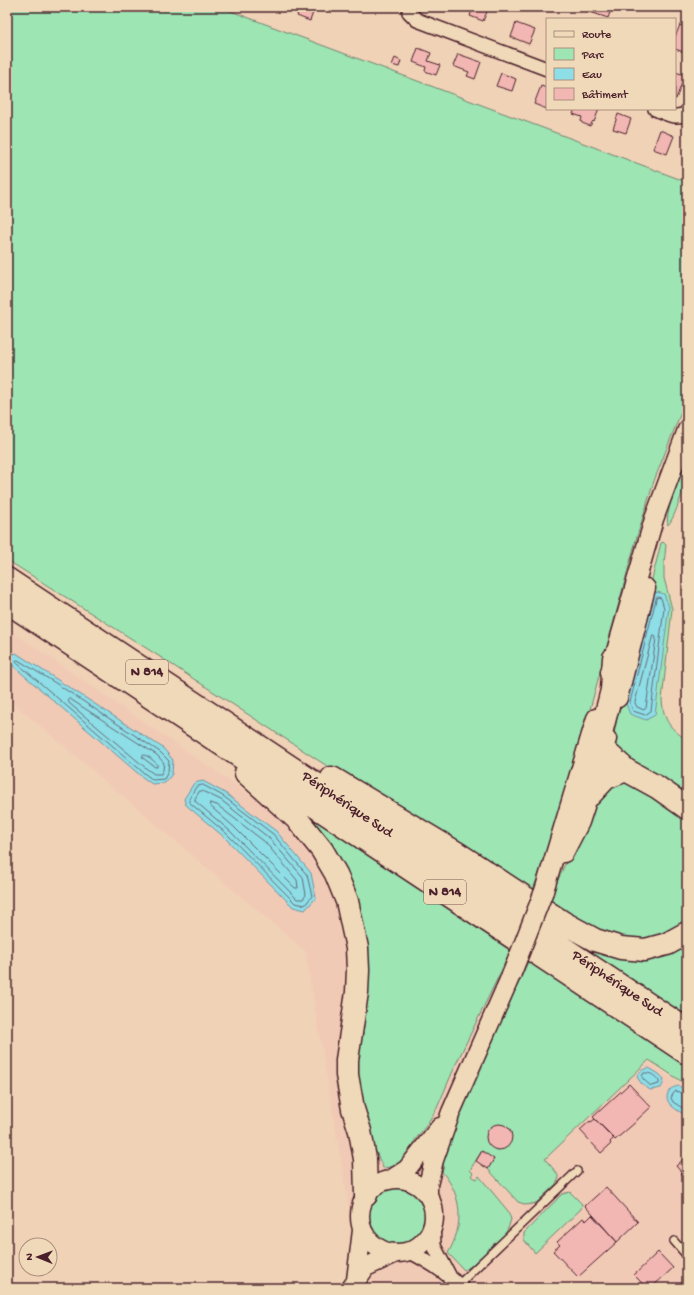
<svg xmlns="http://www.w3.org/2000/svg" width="694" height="1295" font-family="'Gochi Hand',sans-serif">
	<rect width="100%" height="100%" fill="#f0d2b7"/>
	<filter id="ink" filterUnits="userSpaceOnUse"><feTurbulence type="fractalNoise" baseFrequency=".025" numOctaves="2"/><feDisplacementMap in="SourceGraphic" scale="8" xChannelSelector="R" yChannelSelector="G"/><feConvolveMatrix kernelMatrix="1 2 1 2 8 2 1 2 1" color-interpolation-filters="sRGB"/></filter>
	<g filter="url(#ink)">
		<path fill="#f1cab6" d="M7,628L502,968L512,973L687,1088V1288H374L361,1275L358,1261L305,951L7,698Z"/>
		<path fill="#9de5b3" stroke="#74826f" d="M7,7H220L687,182V397L654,481L636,540L577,757L552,839L532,892L324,764L154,653L7,560Z
			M687,456C687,462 688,469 687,475C685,485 675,518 668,525C664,513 682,469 687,456Z
			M663,542L666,545L664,564V578L672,609L662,700C664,722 670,728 687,740V796L616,752L613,741L617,718L661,543Z
			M629,781L687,816V925L639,944L610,940L550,908L551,895L592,805L602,791Z
			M282,798L323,823L511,948L503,967L456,1064L437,1108L426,1126L415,1140L414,1145L417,1149C405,1163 401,1166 383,1168L374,1147L356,1096L361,938Z
			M543,924L606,954L628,960L653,959L671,954L687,943V1018Z
			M529,960L687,1066V1085L649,1060L545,1159L556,1172L559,1178L556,1184L536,1203L527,1205L518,1202L488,1169L494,1159L481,1152L470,1170L473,1173L471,1176L477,1179L479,1176L508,1211L511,1219L509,1226L505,1235L471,1266L464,1270L448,1253C464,1226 463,1196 442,1172L444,1166L439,1160L483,1055L521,977Z
			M365 1217a31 31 0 1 1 62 0a31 31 0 1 1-62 0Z
			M570,1192L582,1204L581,1209L535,1253L524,1240V1233L562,1194Z"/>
		<path fill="#8ddee7" stroke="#72929c" d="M657,592L664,594L669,607L655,715L646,720L630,714L626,704L653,595Z
			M16,653L163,748L173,760L172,774L165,783L152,784L141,776L12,665L11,655Z
			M203,781L225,793L276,831L311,873L316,898L305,910L293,907L224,837L186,805L184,799L194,783Z
			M649,1068L659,1074L664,1079L663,1084L661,1088L650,1090L641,1083L637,1077C640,1071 642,1069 649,1068Z
			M679,1086L687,1092V1116C679,1111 663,1104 668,1093C670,1088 674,1087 679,1086Z"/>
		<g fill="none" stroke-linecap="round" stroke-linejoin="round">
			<path stroke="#656b76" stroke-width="1" d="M657,597L661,598L664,608L651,711L645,715L633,711L630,703Z
				M653,636H655L656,638L646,708L644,710L637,707L635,703Z
				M18,660L57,684L160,752L169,761L168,772L164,779L153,780L144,773L17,663L16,661Z
				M70,699L157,755L164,763L163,770L161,774H154L147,769L69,703L68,700Z
				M143,755C148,755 154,761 157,764V767H155L143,758Z
				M203,785L223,796L273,834L307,875L312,896L305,905L295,903L227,834L190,803L189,799L196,787Z
				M200,791H202L221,800L269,838L303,877L306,895L303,899H297L230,831L195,801V799Z
				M210,803L217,805L265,842L297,880L298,888H295L234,827L210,806Z
				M644,1073C650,1072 656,1076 659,1081V1084L651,1086L644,1080L642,1077Z
				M687,1095L676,1091L673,1094L671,1098L673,1102L687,1111"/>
		</g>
		<path fill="#f2b7b3" stroke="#4a1f2b" d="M300,7H315L310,21L297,16Z
			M473,7H489L483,21L470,16Z
			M588,7H612L608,18L587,11Z
			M516,23L535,30L529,44L511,37Z
			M680,25L687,27V53L675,49V37Z
			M418,48L431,53L428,61L440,65L436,75L425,71L426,67L413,62Z
			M458,54L481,62L475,79L467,76L469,72L453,66Z
			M395,58L401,61L399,67L392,65Z
			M675,72L685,75L676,99H675Z
			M501,73L516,79L512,91L496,86Z
			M541,86L547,88V109L534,104Z
			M575,109H599L594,122L593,121L590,126L582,123L581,121L582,117L573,114Z
			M618,114L631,119L626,133L613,129Z
			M660,130L674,136L667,154L653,149Z
			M629,1084L651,1107L637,1120V1121L615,1140L593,1117Z
			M595,1119L614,1138L610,1142L611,1144L601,1153L580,1130L590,1121L591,1122Z
			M486 1137a13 13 0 1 1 26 0a13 13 0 1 1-26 0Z
			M482,1151L494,1159L488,1169L476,1161Z
			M687,1156V1178L682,1175V1173L676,1166Z
			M606,1187L638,1222L617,1242L585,1206Z
			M592,1215L617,1242L578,1277L553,1251L560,1245L557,1242L583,1218L586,1221Z
			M658,1252L673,1268L651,1288H647L634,1275Z"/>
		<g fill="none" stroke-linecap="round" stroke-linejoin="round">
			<g stroke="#4a1f2b" stroke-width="10">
				<path id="service" d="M674,1241L687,1256
					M458,1285L577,1171"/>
			</g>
			<g stroke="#4a1f2b" stroke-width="16">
				<path id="minor" d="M410,7L409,12L417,20L547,69
					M655,109C665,113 677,121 687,112
					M433,1219L434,1246L449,1275
					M408,1251C428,1261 446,1272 462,1288"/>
			</g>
			<g stroke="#4a1f2b" stroke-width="21">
				<path id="secondary" d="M610,672L654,519L687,430
					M618,698L646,588
					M564,853L580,822L607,739
					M544,891L596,718
					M360 1216a37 37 0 1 1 74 0a37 37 0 1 1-74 0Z
					M390,1180L407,1169L440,1127
					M428,1196V1185L434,1160L451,1112L512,973
					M356,1280L362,1230
					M351,1288L366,1267L396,1253"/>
			</g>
			<g stroke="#4a1f2b" stroke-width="25">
				<path id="trunk" d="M7,579L687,1030
					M7,602L687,1053
					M614,658L612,690L600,737L604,750L626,770L657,787L687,808
					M246,773L298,820L322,850L336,874L347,901L357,948L358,970L357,992L347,1060V1075L353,1109L360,1131L365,1159L366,1195
					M332,778L457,853L564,923L595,940L621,948L645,950L667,944L687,933
					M590,795L606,778L626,770"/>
			</g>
			<use href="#service" stroke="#f0d9b8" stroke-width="7"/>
			<use href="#minor" stroke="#f0d9b8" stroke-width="13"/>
			<use href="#secondary" stroke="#f0d9b8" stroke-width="18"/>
			<use href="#trunk" stroke="#f0d9b8" stroke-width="22"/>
			<g stroke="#4a1f2b" stroke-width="21" stroke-linecap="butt">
				<path id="secondary-bridge" d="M512,973L544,891"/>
			</g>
			<use href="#secondary-bridge" stroke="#f0d9b8" stroke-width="18"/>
		</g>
	</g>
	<g text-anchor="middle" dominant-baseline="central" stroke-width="4" stroke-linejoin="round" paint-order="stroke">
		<g fill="#f0d9b8" stroke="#7c5755" stroke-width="1">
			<rect x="126" y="660" width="42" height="24" rx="3"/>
			<rect x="424" y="880" width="42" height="24" rx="3"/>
		</g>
		<g font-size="14" font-weight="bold" fill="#4a1f2b">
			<text x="147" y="672">N 814</text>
			<text x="445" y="892">N 814</text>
		</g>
		<g font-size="15" fill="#4a1f2b" stroke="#f0d9b8">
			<text transform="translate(347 805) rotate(34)">Périphérique Sud</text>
			<text transform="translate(617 984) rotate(34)">Périphérique Sud</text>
		</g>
	</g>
	<rect width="694" height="1295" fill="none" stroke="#f0d9b8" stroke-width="24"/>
	<rect x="12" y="12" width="670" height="1271" fill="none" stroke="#4a1f2b" stroke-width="1.5" filter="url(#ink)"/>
	<rect x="546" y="18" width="130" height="92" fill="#f0d9b8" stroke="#ae8f80"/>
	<rect x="554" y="31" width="20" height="6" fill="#f0d9b8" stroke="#ae8f80"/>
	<text x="582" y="38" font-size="12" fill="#4a1f2b">Route</text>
	<rect x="554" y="48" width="20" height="12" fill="#9de5b3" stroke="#ae8f80"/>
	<text x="582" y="58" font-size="12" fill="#4a1f2b">Parc</text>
	<rect x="554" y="68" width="20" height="12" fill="#8ddee7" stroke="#ae8f80"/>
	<text x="582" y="78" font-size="12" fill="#4a1f2b">Eau</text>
	<rect x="554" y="88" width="20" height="12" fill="#f2b7b3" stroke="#ae8f80"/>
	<text x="582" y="98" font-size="12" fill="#4a1f2b">Bâtiment</text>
	<g transform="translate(38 1257) rotate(271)"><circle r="19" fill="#f0d9b8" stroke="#ae8f80"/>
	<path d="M0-3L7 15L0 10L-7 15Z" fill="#4a1f2b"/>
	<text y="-6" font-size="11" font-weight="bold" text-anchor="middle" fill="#4a1f2b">N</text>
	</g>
</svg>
